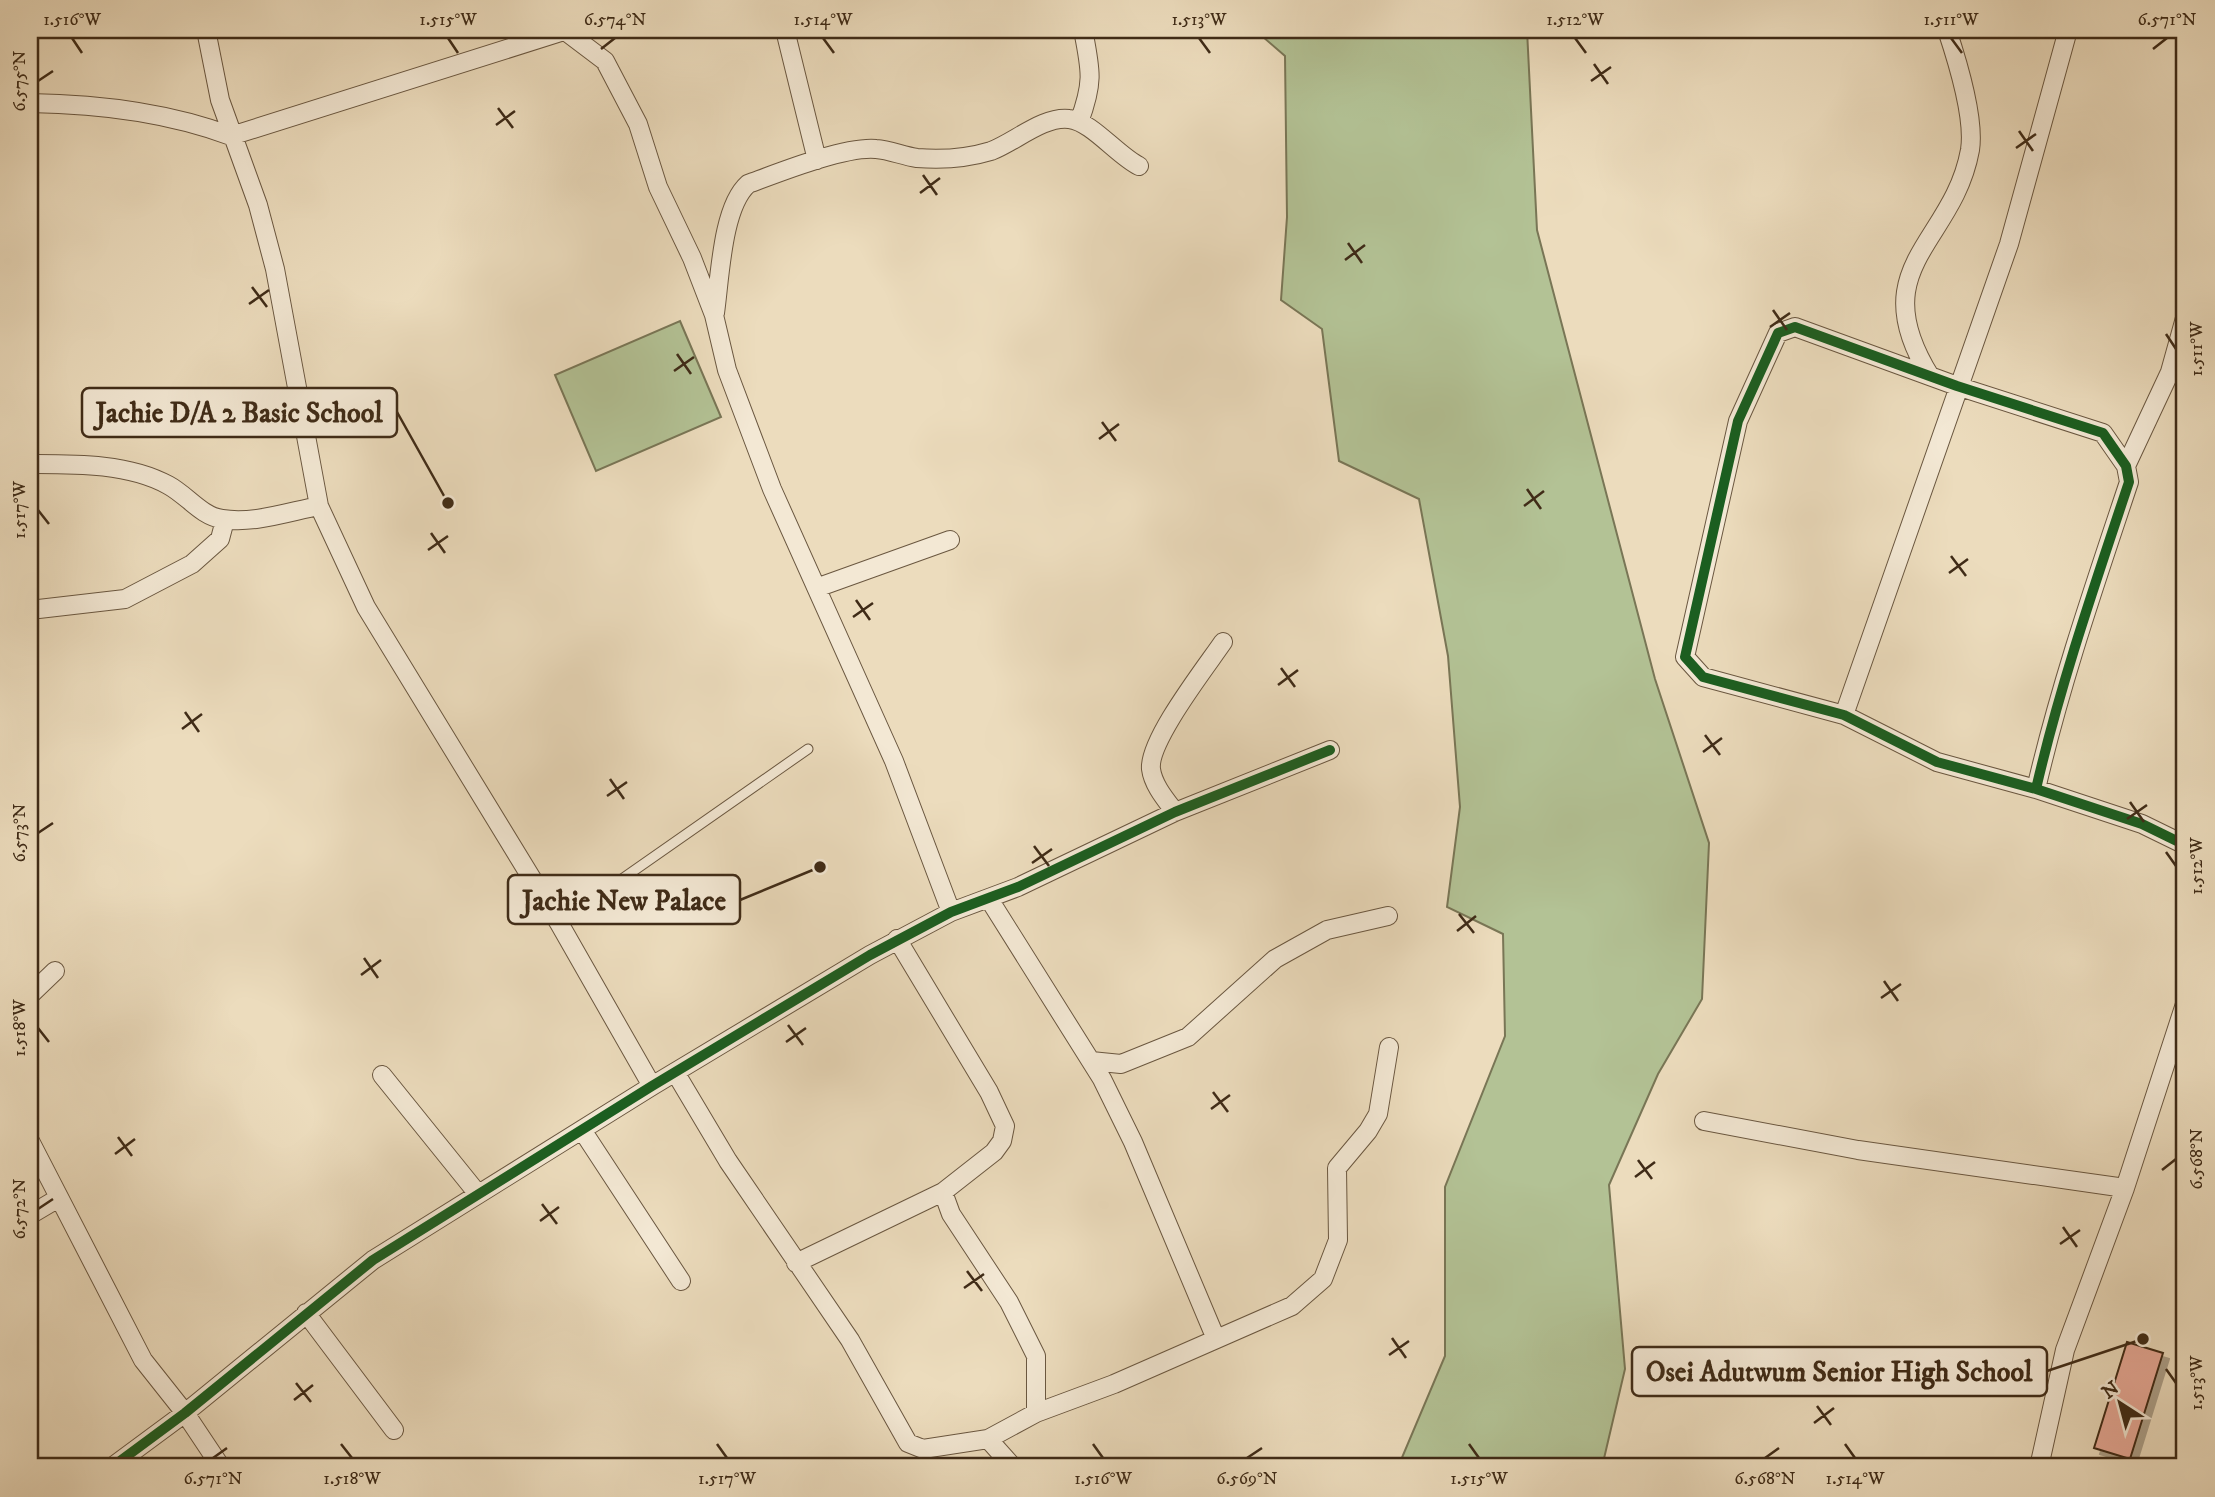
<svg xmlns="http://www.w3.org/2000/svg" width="2215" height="1497" font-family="'IM FELL DW Pica',serif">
	<defs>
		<filter id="shadow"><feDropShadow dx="6" dy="6" stdDeviation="0" flood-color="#0004"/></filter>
	</defs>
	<rect width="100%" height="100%" fill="#ecdcbd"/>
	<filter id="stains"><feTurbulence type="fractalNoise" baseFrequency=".00286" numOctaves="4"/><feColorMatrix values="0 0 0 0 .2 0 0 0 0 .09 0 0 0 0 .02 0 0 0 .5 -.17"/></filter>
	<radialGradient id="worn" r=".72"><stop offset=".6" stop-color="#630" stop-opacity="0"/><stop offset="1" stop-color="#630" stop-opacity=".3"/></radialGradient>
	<path fill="#b3c295" stroke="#797656" stroke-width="2" d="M1255,30H1527L1537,230L1655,679L1709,843L1702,999L1658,1074L1609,1185L1625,1369L1602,1467H1398L1445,1356V1187L1505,1036L1503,934L1447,907L1460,807L1448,656L1419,499L1339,461L1322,329L1281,300L1287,217L1285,56Z
		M680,321L721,417L596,471L555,375Z"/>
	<path fill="#e8aa98" stroke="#3f2b17" stroke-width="2" filter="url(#shadow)" d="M2127,1342L2163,1353L2130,1459L2094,1448Z"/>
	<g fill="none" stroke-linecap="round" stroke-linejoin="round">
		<g stroke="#6a5740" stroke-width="11">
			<path id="lane" d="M559,923L808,749"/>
		</g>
		<g stroke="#6a5740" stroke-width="20">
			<path id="street" d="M206,30L220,100L258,205L275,269L319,506L366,607L559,923L652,1086
				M564,30L605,61L638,124L658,187L692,258L714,315L727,370L772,489L894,761L951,912
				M785,30L817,160
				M30,103C98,104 167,112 231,136L564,31
				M1079,122C1094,82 1091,71 1083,30
				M715,313C720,278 722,207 748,184C778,173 845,146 876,149C890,150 903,156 917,158C942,160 968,158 991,151C1015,142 1043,116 1069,119C1091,121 1118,156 1139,166
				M1930,376C1862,266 1953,244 1970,150C1975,118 1957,60 1947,30
				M30,464C74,464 128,463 168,485C187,495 201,516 222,519C254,524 288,512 319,506
				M2126,466L2170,372L2185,318
				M819,587L950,540
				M30,610L125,599L192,564L220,539L225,520
				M1844,715L2009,244L2068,30
				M2036,789C2060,685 2095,584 2129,482L2126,466L2103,433L1957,386L1795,327L1778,333L1738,421L1685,657L1703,677L1844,715L1937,762L2036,789L2142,824L2185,845
				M1175,812C1166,800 1153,785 1151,769C1148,741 1206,667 1223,642
				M989,899L1102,1079L1133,1142L1216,1339
				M897,939L989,1092L1005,1126L1002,1141L994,1152L943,1192L951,1214L1009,1302L1036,1356V1413
				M30,995L55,971
				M1091,1061L1121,1064L1188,1037L1275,959L1327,930L1388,916
				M675,1072L728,1161L850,1340L908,1443L923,1449L988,1439L1036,1413L1114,1384L1292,1306L1323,1279L1338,1240L1337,1168L1368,1131L1378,1114L1389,1047
				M382,1075L478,1194
				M1704,1121L1858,1150L2125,1188
				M582,1130L681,1281
				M30,1141L143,1360L185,1413L221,1467
				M30,1215L57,1199
				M796,1263L943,1192
				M306,1313L394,1430
				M988,1439L1013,1467
				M112,1467L185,1413L373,1260L652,1086L870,955L951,912L1018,887L1175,812L1330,750
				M2039,1467L2065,1350L2125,1188L2185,1004"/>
		</g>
		<use href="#lane" stroke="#f3e8d4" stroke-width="9"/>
		<use href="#street" stroke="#f3e8d4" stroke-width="18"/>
		<g stroke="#f3e8d4" stroke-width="15">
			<path id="cycleway" d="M2036,789C2060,685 2095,584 2129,482L2126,466L2103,433L1957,386L1795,327L1778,333L1738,421L1685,657L1703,677L1844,715L1937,762L2036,789L2142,824L2185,845
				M112,1467L185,1413L373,1260L652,1086L870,955L951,912L1018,887L1175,812L1330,750"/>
		</g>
		<use href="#cycleway" stroke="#1b5e20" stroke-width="10"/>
	</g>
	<path fill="none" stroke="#3f2b17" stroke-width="2.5" d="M72,38L82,53M448,38L458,53M823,38L834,53M1199,38L1210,53M1575,38L1586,53M1951,38L1962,53M601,49L615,38M2153,49L2167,38M1594,64L1608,84M38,81L53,71M1591,81L1611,67M498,108L513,128M496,125L515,111M2019,131L2033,151M2016,148L2036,134M923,175L937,195M920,193L940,178M1348,243L1362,263M1345,260L1365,245M252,287L267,307M249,304L269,290M1773,310L1787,330M1770,327L1790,313M2166,334L2176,349M677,354L691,374M674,371L694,357M1102,422L1116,441M1099,439L1119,424M1527,489L1541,509M1524,506L1544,491M38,510L49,524M431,533L445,553M428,550L448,536M1951,556L1966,576M1949,573L1968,559M856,600L870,620M853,617L873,603M1281,668L1295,687M1278,685L1298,670M185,712L199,732M182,729L202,714M1705,735L1720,755M1703,752L1722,738M610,779L624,799M607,796L627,782M2130,802L2144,822M2127,819L2147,805M38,833L53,823M1034,846L1049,866M2166,852L2176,866M1032,863L1052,849M1459,914L1474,933M1457,931L1476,916M364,958L378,978M361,975L381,960M1884,981L1898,1001M1881,998L1901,984M788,1025L803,1045M38,1028L49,1042M786,1042L806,1028M1213,1092L1228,1112M1211,1109L1230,1095M118,1137L132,1156M115,1154L135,1139M1638,1160L1652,1179M2162,1170L2176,1159M1635,1177L1655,1162M542,1204L557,1224M38,1209L53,1199M540,1221L559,1207M2063,1227L2077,1247M2060,1244L2080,1230M967,1271L982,1291M964,1288L984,1274M1392,1338L1406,1358M1389,1355L1409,1341M2166,1369L2176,1383M296,1383L311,1402M294,1400L313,1385M1817,1406L1831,1425M1814,1423L1834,1408M341,1444L352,1458M717,1444L727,1458M1093,1444L1103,1458M1469,1444L1479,1458M1845,1444L1855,1458M213,1458L227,1448M1247,1458L1262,1448M1765,1458L1779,1448"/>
	<path fill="none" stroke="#3f2b17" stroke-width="2.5" d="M448 503L397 412M820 867L740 900M2143 1339L2047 1371"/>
	<g fill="#3f2b17" stroke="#f3e8d4" stroke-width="2.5">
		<circle cx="448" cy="503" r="7"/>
		<circle cx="820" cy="867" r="7"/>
		<circle cx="2143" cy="1339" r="7"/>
	</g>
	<g fill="#f3e8d4" stroke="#3f2b17" stroke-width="2.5">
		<rect x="82" y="388" width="315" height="49" rx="7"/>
		<rect x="508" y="875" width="232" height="49" rx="7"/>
		<rect x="1632" y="1347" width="415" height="49" rx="7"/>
	</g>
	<g font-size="28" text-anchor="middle" font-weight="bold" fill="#3f2b17">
		<text x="239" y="422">Jachie D/A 2 Basic School</text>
		<text x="624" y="910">Jachie New Palace</text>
		<text x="1839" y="1381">Osei Adutwum Senior High School</text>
	</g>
	<rect width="2215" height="1497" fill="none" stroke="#ecdcbd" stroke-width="77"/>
	<g transform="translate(2120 1403) rotate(324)" stroke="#f3e8d4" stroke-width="5" paint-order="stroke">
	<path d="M0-5L12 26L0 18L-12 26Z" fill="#3f2b17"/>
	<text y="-10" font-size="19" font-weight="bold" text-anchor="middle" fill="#3f2b17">N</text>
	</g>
	<rect x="38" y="38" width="2138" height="1420" fill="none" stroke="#3f2b17" stroke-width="2.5"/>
	<g font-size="18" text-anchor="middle" fill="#3f2b17">
		<text x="72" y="25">1.516°W</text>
		<text x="448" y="25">1.515°W</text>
		<text x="615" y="25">6.574°N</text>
		<text x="823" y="25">1.514°W</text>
		<text x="1199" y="25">1.513°W</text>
		<text x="1575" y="25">1.512°W</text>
		<text x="1951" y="25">1.511°W</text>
		<text x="2167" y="25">6.571°N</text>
		<text transform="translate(19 81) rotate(-90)" y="6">6.575°N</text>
		<text transform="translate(2196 349) rotate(-90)" y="6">1.511°W</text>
		<text transform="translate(19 510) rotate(-90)" y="6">1.517°W</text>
		<text transform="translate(19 833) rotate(-90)" y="6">6.573°N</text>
		<text transform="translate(2196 866) rotate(-90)" y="6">1.512°W</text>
		<text transform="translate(19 1028) rotate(-90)" y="6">1.518°W</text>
		<text transform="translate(2196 1159) rotate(-90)" y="6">6.568°N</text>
		<text transform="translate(19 1209) rotate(-90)" y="6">6.572°N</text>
		<text transform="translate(2196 1383) rotate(-90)" y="6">1.513°W</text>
		<text x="213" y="1484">6.571°N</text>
		<text x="352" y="1484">1.518°W</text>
		<text x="727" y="1484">1.517°W</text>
		<text x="1103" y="1484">1.516°W</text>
		<text x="1247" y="1484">6.569°N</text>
		<text x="1479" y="1484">1.515°W</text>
		<text x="1765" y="1484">6.568°N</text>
		<text x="1855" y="1484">1.514°W</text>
	</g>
	<rect width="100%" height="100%" filter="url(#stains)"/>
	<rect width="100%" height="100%" fill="url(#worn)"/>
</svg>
